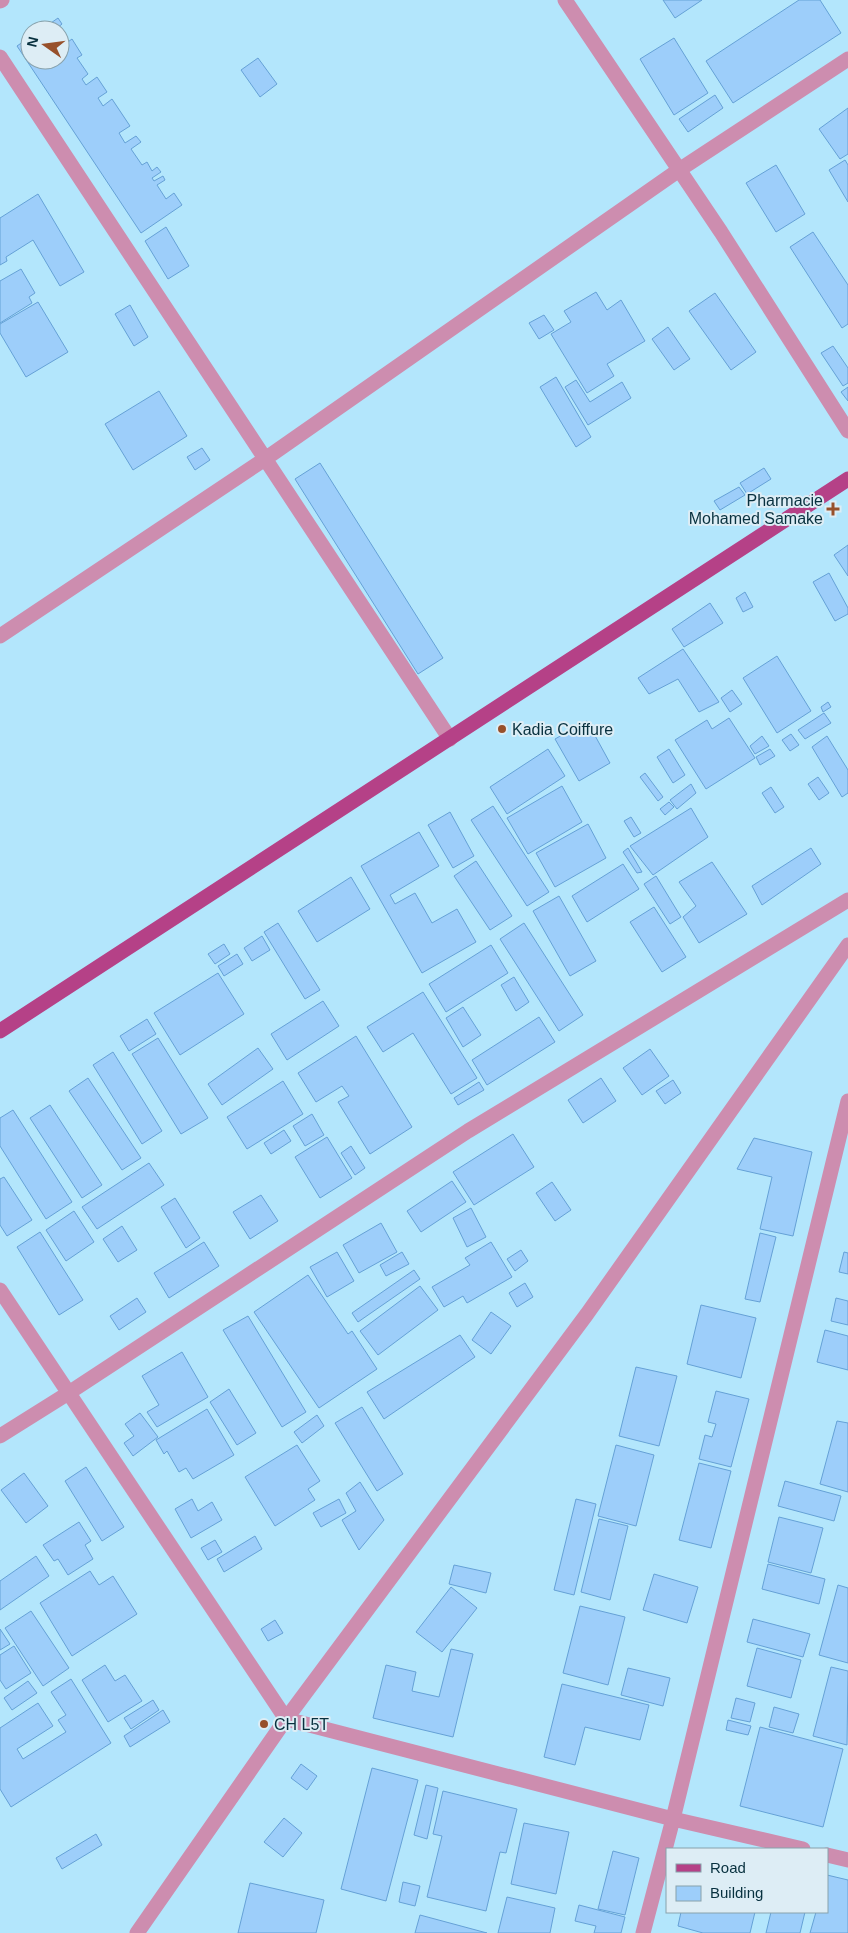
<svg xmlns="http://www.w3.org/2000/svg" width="848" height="1933" font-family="Helvetica,sans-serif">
	<rect width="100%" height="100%" fill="#b3e6fc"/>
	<path fill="#9dcefa" stroke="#65a1d6" d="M663,0H702L675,18Z
		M799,0H820L841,33L733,103L706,61Z
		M58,18L62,24L56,29V30H41Z
		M60,36L65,44L72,39L82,55L77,58L88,74L82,79L86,85L97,77L107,92L98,98L103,106L112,99L130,126L119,133L125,143L136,136L141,142L131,149L142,165L147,162L152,171L157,167L161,172L152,178L154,181L163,176L165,180L157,185L166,199L174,193L182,205L141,233L17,46L30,37V60H60Z
		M674,38L708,93L674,115L640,59Z
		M258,58L277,84L260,97L241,70Z
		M715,95L723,108L688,132L679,119Z
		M848,108V154L840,159L819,129Z
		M845,160L848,165V202L829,170Z
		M776,165L805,214L776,232L746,183Z
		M38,194L84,272L60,286L33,240L6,257L7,261L0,265V218Z
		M166,227L189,266L168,279L145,241Z
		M813,232L848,285V324L842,328L790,247Z
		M21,269L35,293L29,297L32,303L0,323V281Z
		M596,292L607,310L621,300L645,341L607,364L614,376L587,393L551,334L571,322L564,311Z
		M715,293L756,352L731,370L689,311Z
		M38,302L68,352L26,377L0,333V324Z
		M130,305L148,337L134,346L115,314Z
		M544,315L554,330L539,339L529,323Z
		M668,327L690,359L674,370L652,339Z
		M833,346L848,368V383L843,386L821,353Z
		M556,377L591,437L576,447L540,387Z
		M576,380L590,402L622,382L631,398L588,425L565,387Z
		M848,387V401L841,392Z
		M159,391L187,436L133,470L105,424Z
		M202,448L210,460L195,470L187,457Z
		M320,463L443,658L418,674L295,479Z
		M764,468L771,479L747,494L740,483Z
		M739,487L745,495L720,510L714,501Z
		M848,545V576L834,555Z
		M829,573L848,608V614L835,621L813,582Z
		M745,592L753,607L743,612L736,598Z
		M710,603L723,623L684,647L672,629Z
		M683,649L719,702L699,712L678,679L649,694L638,678Z
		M777,656L811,711L777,733L743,678Z
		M732,690L742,704L730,712L721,698Z
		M828,702L831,707L823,712L821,707Z
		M824,713L831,723L805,739L798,730Z
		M729,718L755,758L706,789L675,740L707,720L712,729Z
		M587,721L610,763L579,781L555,739Z
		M791,734L799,745L790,751L782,740Z
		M762,736L769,746L755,754L750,746Z
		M827,736L848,770V793L842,797L812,747Z
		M548,749L565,776L507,814L490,787Z
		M669,749L685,775L673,783L657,757Z
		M770,749L775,756L760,765L756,757Z
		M645,773L663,797L658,801L640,777Z
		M818,777L829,793L819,800L808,784Z
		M691,784L696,793L677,809L670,800Z
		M562,786L582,822L528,854L507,818Z
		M771,787L784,807L775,813L762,793Z
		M669,802L674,807L665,815L660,809Z
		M493,806L549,892L527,906L471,820Z
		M691,808L708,837L653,875L630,846Z
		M450,812L474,856L453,868L428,825Z
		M631,817L641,833L634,837L624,821Z
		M588,824L606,858L555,887L536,853Z
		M419,832L439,866L390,895L395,904L415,893L432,923L457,909L476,942L422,973L361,866Z
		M628,848L642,872L637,873L623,852Z
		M811,848L821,864L762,905L752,886Z
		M476,861L512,916L490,930L454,876Z
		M712,862L747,914L699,943L683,917L696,906L679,882Z
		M623,864L639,889L587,922L572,896Z
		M656,876L681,917L670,924L644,884Z
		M351,877L370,909L317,942L298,911Z
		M559,896L596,961L570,976L533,911Z
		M654,907L686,957L662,972L630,922Z
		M278,923L320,990L305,999L264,932Z
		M524,923L583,1015L559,1031L500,939Z
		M262,936L270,950L252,961L244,948Z
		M224,944L230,954L215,964L208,954Z
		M491,945L508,973L446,1012L429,984Z
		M237,954L243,964L224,976L218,966Z
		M218,973L244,1014L180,1055L154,1013Z
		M514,977L529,1002L516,1011L501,985Z
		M423,992L477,1078L451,1094L413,1033L383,1052L367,1027Z
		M323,1001L339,1026L287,1060L271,1034Z
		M463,1007L481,1035L463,1047L446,1018Z
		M539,1017L555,1042L487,1085L472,1060Z
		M147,1019L156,1034L129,1051L120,1036Z
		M356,1036L412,1127L370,1154L338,1102L349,1096L342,1086L316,1102L298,1073Z
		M158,1038L208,1118L181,1134L132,1054Z
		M258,1048L273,1069L222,1105L208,1084Z
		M650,1049L669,1076L642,1095L623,1068Z
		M113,1052L162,1131L142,1144L93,1065Z
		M88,1078L141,1158L122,1170L69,1091Z
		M601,1078L616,1101L583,1123L568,1100Z
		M673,1080L681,1093L665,1104L656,1091Z
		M283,1081L303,1114L247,1149L227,1117Z
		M479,1082L484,1090L458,1105L454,1098Z
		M50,1105L102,1185L82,1198L30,1118Z
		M13,1110L72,1202L46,1219L0,1146V1118Z
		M312,1114L324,1135L305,1146L293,1126Z
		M284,1130L291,1141L271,1154L264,1143Z
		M513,1134L534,1167L474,1205L453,1172Z
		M327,1137L352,1178L320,1198L295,1157Z
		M754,1138L812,1152L793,1236L760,1229L772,1177L737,1169Z
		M351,1146L365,1168L355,1175L341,1153Z
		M149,1163L164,1185L97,1229L82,1207Z
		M4,1177L32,1220L7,1236L0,1225V1179Z
		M452,1181L466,1202L421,1232L407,1211Z
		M552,1182L571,1210L555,1221L536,1193Z
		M261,1195L278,1221L250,1239L233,1212Z
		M175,1198L200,1238L186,1248L161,1207Z
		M471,1208L486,1237L467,1247L453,1218Z
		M74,1211L94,1242L66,1261L46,1230Z
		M381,1223L397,1252L359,1273L343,1245Z
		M122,1226L137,1250L118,1262L103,1239Z
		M40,1232L83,1300L59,1315L17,1247Z
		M760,1233L776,1237L760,1302L745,1299Z
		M204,1242L219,1266L169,1298L154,1273Z
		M491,1242L512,1277L467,1303L463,1296L444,1307L432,1287L470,1265L465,1258Z
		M521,1250L528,1261L515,1271L507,1259Z
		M337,1252L354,1281L327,1297L310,1267Z
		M402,1252L409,1264L386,1276L380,1265Z
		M844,1252L848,1253V1274L839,1272Z
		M414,1270L420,1279L358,1322L352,1313Z
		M308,1275L348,1334L352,1331L377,1369L319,1408L254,1312Z
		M525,1283L533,1297L517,1307L509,1293Z
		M420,1286L438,1310L378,1355L360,1331Z
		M137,1298L146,1312L119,1330L110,1316Z
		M836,1298L848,1301V1325L831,1321Z
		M701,1305L756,1318L741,1378L687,1364Z
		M491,1312L511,1326L491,1354L472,1340Z
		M248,1316L306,1412L282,1427L223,1330Z
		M825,1330L848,1336V1370L817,1362Z
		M460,1335L475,1357L384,1419L367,1392Z
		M182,1352L208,1397L157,1427L147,1412L159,1405L142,1376Z
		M636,1367L677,1376L659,1446L619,1436Z
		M229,1389L256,1433L237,1445L210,1402Z
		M716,1391L749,1399L731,1467L699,1459L705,1435L712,1437L716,1424L708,1422Z
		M362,1407L403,1474L377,1491L335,1423Z
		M207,1409L234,1455L193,1479L186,1468L179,1472L167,1451L164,1454L156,1440Z
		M140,1413L158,1437L133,1456L124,1443L134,1436L125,1424Z
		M317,1415L324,1426L302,1443L294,1432Z
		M837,1421L848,1423V1492L820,1484Z
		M297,1445L320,1481L308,1489L315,1500L275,1526L245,1477Z
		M616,1445L654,1455L636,1526L598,1516Z
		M699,1463L731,1471L711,1548L679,1540Z
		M86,1467L124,1527L102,1541L65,1481Z
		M24,1473L48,1506L26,1523L1,1490Z
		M785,1481L841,1496L834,1521L778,1506Z
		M360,1482L384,1520L359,1550L342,1520L356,1511L346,1493Z
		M192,1499L198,1511L212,1502L222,1520L191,1538L175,1509Z
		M339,1499L346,1513L321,1527L313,1513Z
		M576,1499L596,1504L574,1595L554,1590Z
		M779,1517L823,1528L811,1573L768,1562Z
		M599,1519L628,1526L610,1600L581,1592Z
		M79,1522L91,1541L85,1545L93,1559L68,1575L58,1559L54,1561L43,1545Z
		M255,1536L262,1549L224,1572L217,1559Z
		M215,1540L222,1552L208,1560L201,1548Z
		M36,1556L49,1576L0,1610V1581Z
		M768,1564L825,1579L819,1604L762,1589Z
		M454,1565L491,1573L486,1593L449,1584Z
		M90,1571L99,1585L113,1576L137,1614L72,1656L40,1603Z
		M654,1574L698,1587L687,1623L643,1610Z
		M838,1585L848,1588V1663L819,1655Z
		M451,1587L477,1608L442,1652L416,1632Z
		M580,1606L625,1617L608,1685L563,1673Z
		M31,1611L69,1668L43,1686L5,1628Z
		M753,1619L810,1634L803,1657L747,1642Z
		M275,1620L283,1633L268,1641L261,1629Z
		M0,1629L10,1644L0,1650Z
		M14,1646L31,1673L6,1689L0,1680V1655Z
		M757,1648L801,1660L791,1698L747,1686Z
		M451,1649L473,1654L453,1737L373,1718L386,1665L416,1672L412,1691L439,1697Z
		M105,1665L115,1681L125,1675L142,1701L108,1722L82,1680Z
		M831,1667L848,1671L847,1745L813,1736Z
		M628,1668L670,1678L663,1706L621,1695Z
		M71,1679L111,1743L11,1807L0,1789V1728L38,1703L53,1726L17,1749L23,1759L66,1732L58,1720L66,1715L51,1692Z
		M28,1681L37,1693L12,1710L4,1698Z
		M562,1684L649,1705L640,1740L585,1727L575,1765L544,1757Z
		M736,1698L755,1703L750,1722L731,1718Z
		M153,1700L159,1710L131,1729L124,1718Z
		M774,1707L799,1714L793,1733L769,1727Z
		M163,1710L170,1722L130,1747L124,1736Z
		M728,1720L751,1726L748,1735L726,1730Z
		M760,1727L843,1749L823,1827L740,1806Z
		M301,1764L317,1776L307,1790L291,1778Z
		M372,1768L418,1780L386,1901L341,1889Z
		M426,1785L438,1788L427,1839L414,1835Z
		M443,1791L517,1809L506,1853L500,1852L486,1911L427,1897L442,1836L433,1834Z
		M284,1818L302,1833L283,1857L264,1842Z
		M524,1823L569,1832L556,1894L511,1884Z
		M96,1834L102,1845L62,1869L56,1858Z
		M613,1851L639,1858L625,1915L598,1909Z
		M827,1875L848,1880V1933H810L816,1912H827Z
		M403,1882L420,1886L415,1906L399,1902Z
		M250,1883L324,1900L316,1933H238Z
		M507,1897L555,1908L550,1933H498Z
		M579,1905L625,1917L621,1933H594L596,1926L575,1921Z
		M681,1912H755L750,1933H703L678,1926Z
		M771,1912H805L800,1933H766Z
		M420,1915L487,1933H415Z"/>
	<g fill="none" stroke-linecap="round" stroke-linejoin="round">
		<path stroke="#cd8daf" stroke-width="15" d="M565,0L721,232L848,431
			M0,1L2,0
			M0,57L450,739
			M0,636L265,459L679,170L848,59
			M0,1290L286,1719L673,1819L803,1849
			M0,1436L67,1394L468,1131L848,900
			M827,1855L848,1860
			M137,1933L286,1719L587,1314L848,945
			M643,1933L673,1819L848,1101"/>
		<path stroke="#b54187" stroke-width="15" d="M0,1031L848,479"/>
	</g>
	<g fill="#97502b" stroke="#ddedf5" stroke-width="2">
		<path d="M830.5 501.5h5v5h5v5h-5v5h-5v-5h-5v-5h5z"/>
		<circle cx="502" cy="729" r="5"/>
		<circle cx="264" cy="1724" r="5"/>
	</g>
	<g text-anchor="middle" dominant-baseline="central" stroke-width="4" stroke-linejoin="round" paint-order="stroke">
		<g font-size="16" fill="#08313f" stroke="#ddedf5" text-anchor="start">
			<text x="823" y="500" text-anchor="end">Pharmacie<tspan x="823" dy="18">Mohamed Samake</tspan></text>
			<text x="512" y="729">Kadia Coiffure</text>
			<text x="274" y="1724">CH L5T</text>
		</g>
	</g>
	<rect x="666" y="1848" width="162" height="65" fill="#ddedf5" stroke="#88a2ac"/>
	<rect x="676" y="1864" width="25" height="8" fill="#b54187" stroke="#88a2ac"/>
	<text x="710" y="1873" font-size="15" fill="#08313f">Road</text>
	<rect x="676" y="1886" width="25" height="15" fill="#9dcefa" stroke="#88a2ac"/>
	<text x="710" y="1898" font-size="15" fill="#08313f">Building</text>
	<g transform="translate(45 45) rotate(284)"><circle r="24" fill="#ddedf5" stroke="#88a2ac"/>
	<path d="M0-4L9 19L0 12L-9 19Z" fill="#97502b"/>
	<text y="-8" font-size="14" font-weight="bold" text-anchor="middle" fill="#08313f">N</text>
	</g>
</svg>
